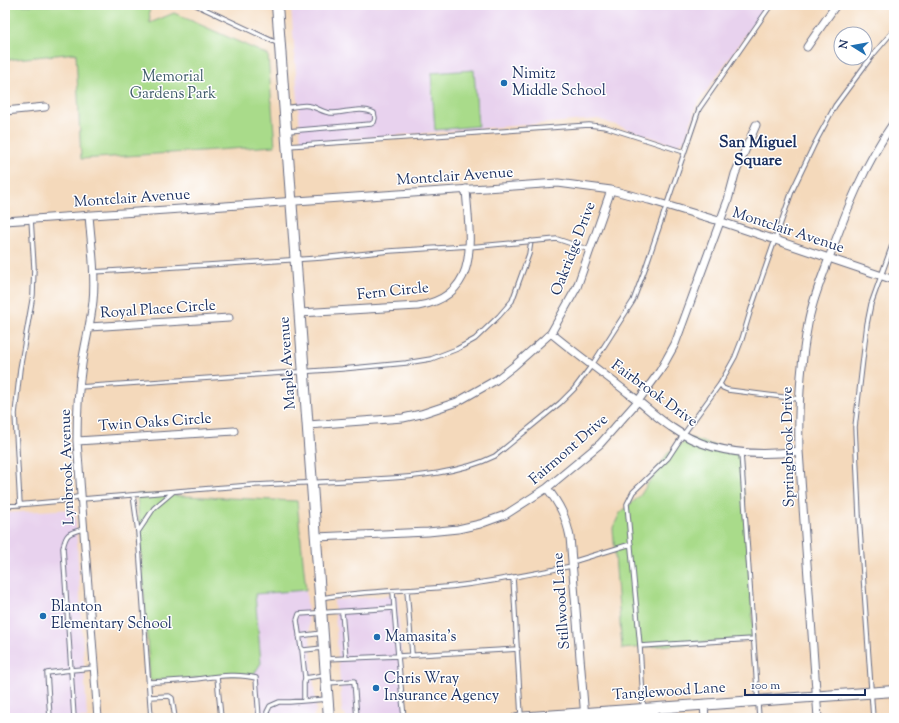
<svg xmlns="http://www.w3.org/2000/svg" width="899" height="723" font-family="'Sorts Mill Goudy',serif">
	<rect width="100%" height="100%" fill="#fff"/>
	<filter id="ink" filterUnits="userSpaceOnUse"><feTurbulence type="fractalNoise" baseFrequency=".025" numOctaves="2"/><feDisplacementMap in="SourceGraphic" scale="8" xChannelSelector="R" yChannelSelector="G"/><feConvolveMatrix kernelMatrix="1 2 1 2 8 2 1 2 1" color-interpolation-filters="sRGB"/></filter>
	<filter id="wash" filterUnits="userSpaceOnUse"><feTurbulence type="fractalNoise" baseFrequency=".012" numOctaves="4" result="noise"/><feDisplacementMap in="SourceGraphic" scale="16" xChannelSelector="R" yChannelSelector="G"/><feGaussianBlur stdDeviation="0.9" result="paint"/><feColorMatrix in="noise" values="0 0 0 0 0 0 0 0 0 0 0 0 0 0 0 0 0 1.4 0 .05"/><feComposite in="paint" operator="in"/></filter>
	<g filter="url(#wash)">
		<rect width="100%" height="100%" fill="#f4d9bb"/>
		<path fill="#e8d2ee" d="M291,5H766L696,106L685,140L675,145L598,119L301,143Z
			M75,509L87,718H5V513Z
			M306,590L316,711L312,718H258L254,674L261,662L255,593Z
			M397,595L406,715L373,718H347L342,711L334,600Z"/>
		<path fill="#a9db8a" stroke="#628574" d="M5,5H149L150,23L174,13L268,55L275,146L81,159L76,53L5,60Z
			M474,70L478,126L435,130L431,73Z
			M690,438L741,454L754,638L622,649L613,528L620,513L640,496L667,454Z
			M137,494L297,501L306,590L255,594L261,663L254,674L150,681Z"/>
	</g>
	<g filter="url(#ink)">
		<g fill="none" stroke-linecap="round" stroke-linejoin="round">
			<g stroke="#676a7f" stroke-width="5.5">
				<path id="lane" d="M196,5L279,44
					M286,108C293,107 303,104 310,106C318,108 324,113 331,113C345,113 361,106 374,113L375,118L374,122L371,124L288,131
					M288,146L589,125L606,127L684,152
					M469,247L557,239L590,250
					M93,272L321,258L390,251L469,246
					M720,384L723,388L728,390L799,399
					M79,387L342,369L406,363L431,359L457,349L475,339L499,316L512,301L529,254L531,241
					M741,453L759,718
					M133,495L138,532L151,718
					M81,499C138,495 196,489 253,485C294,483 335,482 377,479C414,477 461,473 495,456L560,403L574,389L592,365L633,301L645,269L699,109L771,5
					M20,505L15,414L20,369L33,295L34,267L31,219
					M5,506L61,501L81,496
					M83,529C69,533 66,533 63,548L71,670L94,668
					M138,532L154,508L173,492
					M572,562L631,544
					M513,577L521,716
					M407,590L412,654
					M321,598C362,591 404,591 446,587C489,583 530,574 572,566
					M394,608L398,656L518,649
					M342,612L346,658
					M299,636L322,633
					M640,646L753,639
					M323,648L304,650L301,648L297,620L299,614L394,608L393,591
					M302,650L305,678
					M325,659L398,656L404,718
					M217,677L221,718
					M149,682C161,682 174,681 187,680C209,678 234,672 256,678L259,718
					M328,683L354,681L357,718
					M150,697L169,696L172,698L175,718
					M304,701V683L305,678L325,675
					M50,718L47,673L71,670L74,718
					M268,718L267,712L270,706L279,702H290L327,699
					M644,718L640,646L627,504L633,492L668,458L683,435L720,384L735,357L742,339L751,309L792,191L814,145L835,106L872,56L894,30
					M873,718L859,516L855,427L867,324L871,304L894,240"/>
			</g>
			<g stroke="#676a7f" stroke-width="9">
				<path id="street" d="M807,47L836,5
					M5,111L45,107
					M89,215C91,243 96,273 93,301C91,322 85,343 82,364C78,390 77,415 77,441L98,718
					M5,221L558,183L611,190L649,200L719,221L894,280
					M300,313L418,306C483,295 469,237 466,189
					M89,327L229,318
					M551,333C576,354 603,373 628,393C643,404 656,417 671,427C709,454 754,457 799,451
					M308,425L403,418L421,414L457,402L496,380L514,366L551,333L577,287L611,190
					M77,441L234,431
					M547,488C560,505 566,517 570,537L585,718
					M316,537L428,532L458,529L480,524L505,515L547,488L600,444L638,401L660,371L675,344L728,200L735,174L756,125
					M704,705L705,718
					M818,718L799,451C798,408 800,366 808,324C812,301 821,280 829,258C847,209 864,165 894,122"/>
			</g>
			<g stroke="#676a7f" stroke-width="12">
				<path id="secondary" d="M277,5L329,718
					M517,718L894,691"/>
			</g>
			<use href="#lane" stroke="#fff" stroke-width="3.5"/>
			<use href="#street" stroke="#fff" stroke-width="7"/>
			<use href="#secondary" stroke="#fff" stroke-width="10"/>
		</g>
	</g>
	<g fill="#1f6fb2" stroke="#fff" stroke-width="1.5">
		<circle cx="504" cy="83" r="4"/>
		<circle cx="43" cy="616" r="4"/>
		<circle cx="377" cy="637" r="4"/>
		<circle cx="376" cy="688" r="4"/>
	</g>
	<g text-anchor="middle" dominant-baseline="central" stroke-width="3" stroke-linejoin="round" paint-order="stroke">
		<g font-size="15" fill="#1b2f5e" stroke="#fff" text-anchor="start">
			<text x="512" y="74">Nimitz<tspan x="512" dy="17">Middle School</tspan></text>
			<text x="51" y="607">Blanton<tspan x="51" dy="17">Elementary School</tspan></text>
			<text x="385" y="637">Mamasita's</text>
			<text x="384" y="679">Chris Wray<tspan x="384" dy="17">Insurance Agency</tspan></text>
		</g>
		<g font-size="15" fill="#3e5a69" stroke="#fff">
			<text x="173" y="77">Memorial<tspan x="173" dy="17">Gardens Park</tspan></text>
		</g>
		<g font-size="15" fill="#1b2f5e" stroke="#fff">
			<text transform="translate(455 177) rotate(-4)">Montclair Avenue</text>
			<text transform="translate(132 199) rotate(-4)">Montclair Avenue</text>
			<text transform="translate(788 231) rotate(18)">Montclair Avenue</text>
			<text transform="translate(574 249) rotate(-69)">Oakridge Drive</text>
			<text transform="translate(393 292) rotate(-6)">Fern Circle</text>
			<text transform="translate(158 310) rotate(-4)">Royal Place Circle</text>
			<text transform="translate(288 363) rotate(-94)">Maple Avenue</text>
			<text transform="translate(654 394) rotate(36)">Fairbrook Drive</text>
			<text transform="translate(155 423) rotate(-4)">Twin Oaks Circle</text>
			<text transform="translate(789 447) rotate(-91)">Springbrook Drive</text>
			<text transform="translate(569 450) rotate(-41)">Fairmont Drive</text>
			<text transform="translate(68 467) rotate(-92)">Lynbrook Avenue</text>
			<text transform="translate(562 601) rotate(-94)">Stillwood Lane</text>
			<text transform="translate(669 692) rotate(-4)">Tanglewood Lane</text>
		</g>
		<g font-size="16" font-weight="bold" fill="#1b2f5e" stroke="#fff">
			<text x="758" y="143">San Miguel<tspan x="758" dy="18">Square</tspan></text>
		</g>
	</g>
	<rect width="899" height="723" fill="none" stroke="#fff" stroke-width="20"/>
	<g transform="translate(853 46) rotate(281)"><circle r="19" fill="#ffffff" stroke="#a4acbf"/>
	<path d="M0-3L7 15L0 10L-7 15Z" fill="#1f6fb2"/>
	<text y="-6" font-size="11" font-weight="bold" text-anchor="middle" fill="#1b2f5e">N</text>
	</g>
	<path d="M745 689v6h120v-6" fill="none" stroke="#1b2f5e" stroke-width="2"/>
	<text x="751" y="689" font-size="12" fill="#1b2f5e" stroke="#ffffff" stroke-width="3" paint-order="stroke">100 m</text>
</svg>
